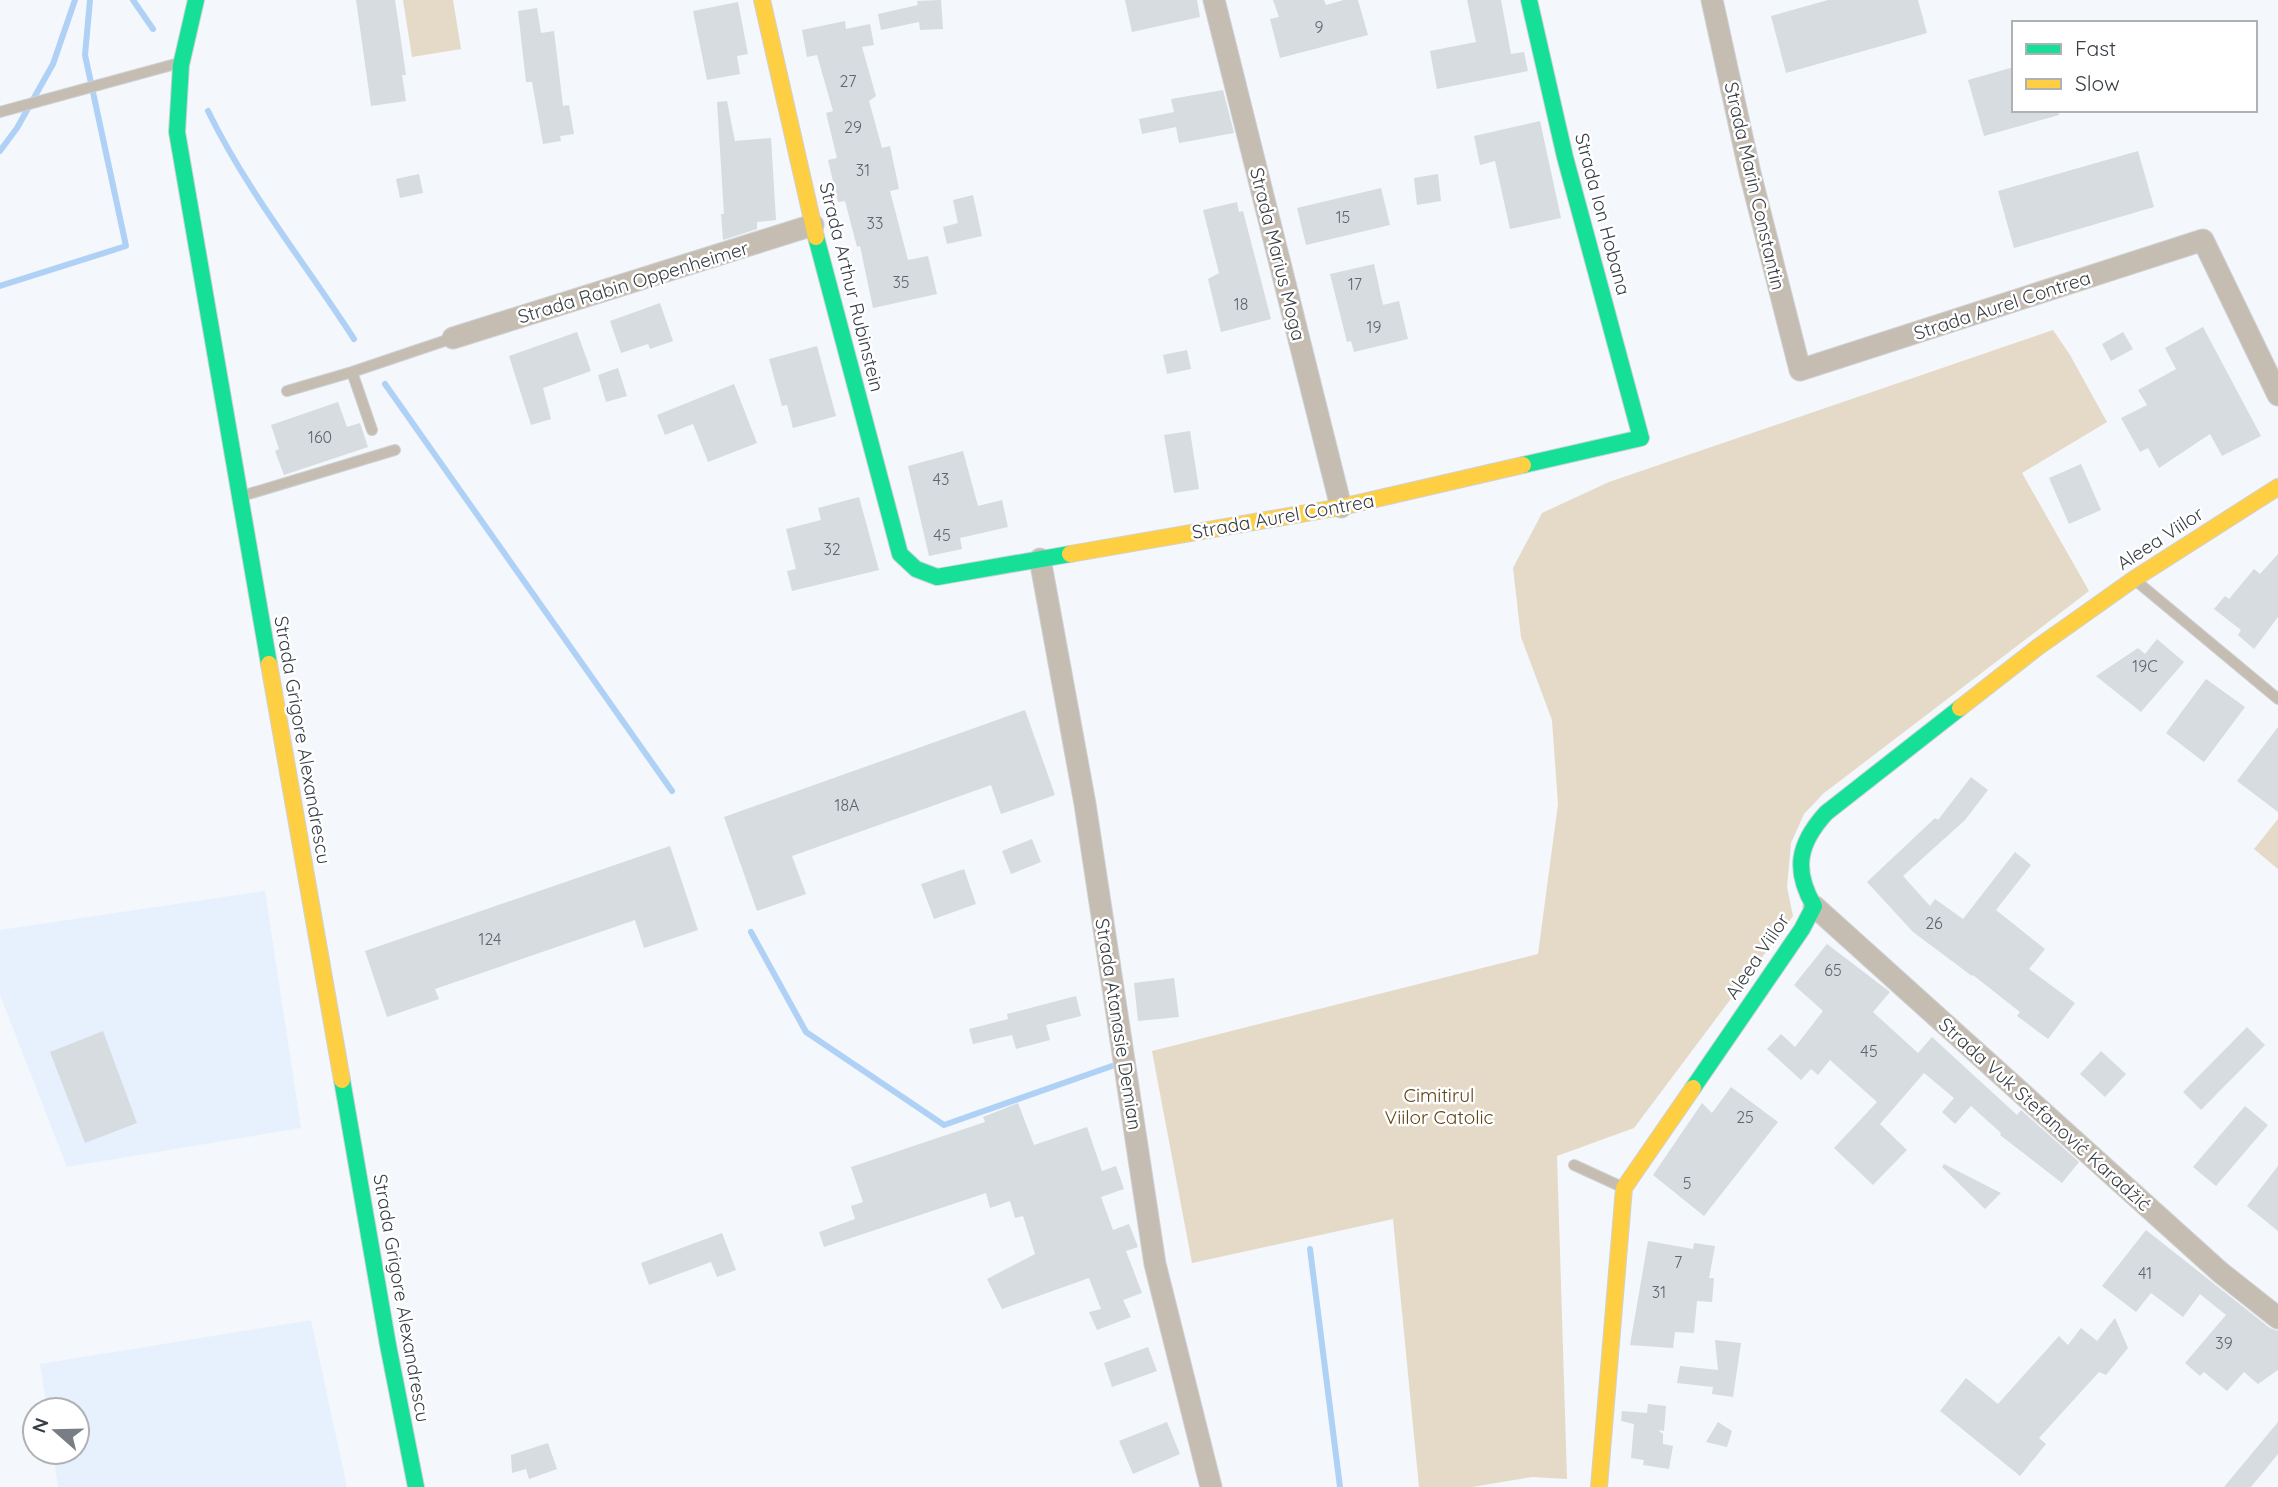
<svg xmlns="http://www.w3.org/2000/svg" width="2278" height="1487" font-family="Quicksand,sans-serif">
	<rect width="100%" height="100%" fill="#f4f7fb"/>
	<path fill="#e7f1fd" d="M265,891L301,1128L67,1167L0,995V930Z
		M311,1320L347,1487H58L53,1452H77V1410H47L40,1364Z"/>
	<path fill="#e5d9c7" d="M403,0H453L461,49L412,57Z
		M2053,330L2070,355L2107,422L2022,473L2089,591L1824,793L1804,814L1791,843L1787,887L1793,916L1634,1128L1557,1156L1567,1479L1532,1477L1472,1487H1419L1393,1219L1192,1263L1152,1051L1538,954L1558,804L1552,720L1521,637L1513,568L1542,513L1609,482Z
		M2278,819V869L2254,849Z"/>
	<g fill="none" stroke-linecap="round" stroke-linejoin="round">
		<path stroke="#b0d1f6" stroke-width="6" d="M133,0L153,29
			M208,111C248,193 305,263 354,339
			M0,151L17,128L53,64L75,0
			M0,286L126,246L85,55L90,0
			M385,384L672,791
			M751,932L806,1032L944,1125L1112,1066
			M1310,1249L1340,1487"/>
	</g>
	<path fill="#d7dce1" d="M356,0H395L406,75H402L406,101L371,106Z
		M941,0L943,29L920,30L919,22L881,30L878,14L918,5L917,1Z
		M1125,0H1197L1200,17L1132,32Z
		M1273,0H1324L1326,5L1344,0H1358L1368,35L1280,58L1270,19L1279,17Z
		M1467,0H1501L1511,54L1524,52L1528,71L1437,89L1430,51L1476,42Z
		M1828,0H1918L1927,33L1786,73L1771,16Z
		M738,2L748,54L737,56L740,74L707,80L693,11Z
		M537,8L541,33L554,31L563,106L569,105L574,134L560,136L561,141L543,144L532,82H526L518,11Z
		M845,21L846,29L870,24L874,45L862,47L876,96L869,101L882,148L890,146L899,189L890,191L908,260L928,256L937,294L873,308L860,246L857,247L845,201L838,202L828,160L837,158L826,113L833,111L817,55L807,57L802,30Z
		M2014,67V110H2058L2059,115L1984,136L1968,80Z
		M1223,90L1234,133L1179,143L1176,127L1142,134L1139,119L1174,112L1171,99Z
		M727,101L735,141L771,138L776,220L757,222V229L723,240L721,214H724L717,102Z
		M1540,121L1561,218L1510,229L1495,161L1480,165L1474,136Z
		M2138,151L2154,207L2014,248L1998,191Z
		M419,174L423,193L400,198L396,179Z
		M1438,174L1441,201L1417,205L1414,178Z
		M1381,188L1390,225L1306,245L1297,208Z
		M973,195L982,236L947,244L943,227L958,223L953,200Z
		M1237,202L1239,212L1243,211L1271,319L1221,332L1208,279L1219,273L1203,210Z
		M1374,264L1383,305L1399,301L1408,339L1354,352L1351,341L1347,342L1330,274Z
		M660,303L673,341L650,349L648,344L621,353L610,321Z
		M2203,327L2261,436L2222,456L2210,434L2159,468L2148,448L2140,452L2121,418L2147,405L2138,390L2176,369L2165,348Z
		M577,332L591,371L543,388L551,419L531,425L509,356Z
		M2123,332L2133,349L2111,361L2102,344Z
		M817,346L836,416L793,428L787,405L782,406L769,359Z
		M1187,350L1191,369L1167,374L1163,355Z
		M618,368L627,396L606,402L598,375Z
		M734,384L757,443L708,462L693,424L665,435L657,415Z
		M338,402L347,427L360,423L368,447L284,475L275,451L279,449L271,425Z
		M1190,431L1199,489L1174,493L1164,435Z
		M963,451L978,506L1002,500L1008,527L960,538L962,549L929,556L908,466Z
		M2081,464L2101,510L2069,524L2049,478Z
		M859,497L879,570L792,591L787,571L796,569L786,529L821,520L818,508Z
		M2278,554V617L2254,649L2238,635L2241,630L2214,609L2225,596L2229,599L2254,569L2260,574Z
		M2157,639L2184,662L2141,712L2096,676L2138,648L2145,654Z
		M2206,679L2245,707L2204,762L2166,733Z
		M1025,710L1055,795L1001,814L991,785L792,856L806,894L757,911L724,817Z
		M2278,727V812L2237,781Z
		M1971,777L1988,790L1965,820L1903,876L1930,906L1935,899L1963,919L2015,852L2031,865L1996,910L2045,949L2029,969L2075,1003L2048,1039L2017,1016L2020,1012L1973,975L1972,976L1913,932L1867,882L1935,818L1938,820Z
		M1032,839L1041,862L1011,874L1002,851Z
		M670,846L698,930L644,948L635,920L435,989L439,999L387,1017L365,951Z
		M964,869L976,904L934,919L921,884Z
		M1827,944L1890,992L1873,1012L1918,1053L1932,1037L2017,1115L2021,1110L2079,1162L2062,1183L2000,1135L2001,1133L1971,1106L1955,1124L1942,1112L1954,1098L1924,1073L1880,1124L1907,1150L1873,1185L1834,1148L1877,1102L1830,1060L1818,1075L1811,1069L1801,1080L1767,1049L1781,1034L1795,1047L1823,1011L1794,985Z
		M1174,978L1179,1017L1138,1021L1134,983Z
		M1076,996L1081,1016L1046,1025L1050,1040L1016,1049L1012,1035L973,1044L969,1029L1008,1019L1007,1014Z
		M2247,1027L2265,1045L2201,1110L2183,1092Z
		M103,1031L137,1123L85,1143L50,1052Z
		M2101,1051L2126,1074L2105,1097L2080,1074Z
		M1731,1087L1778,1122L1704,1216L1653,1175L1702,1103L1712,1113Z
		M1018,1103L1034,1145L1087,1127L1102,1171L1116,1166L1124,1189L1101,1197L1113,1230L1129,1224L1138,1247L1126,1251L1142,1293L1123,1300L1131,1317L1097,1330L1089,1312L1101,1309L1089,1278L1002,1309L987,1279L1035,1254L1023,1216L1015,1218L1010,1201L990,1208L986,1193L824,1247L819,1232L855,1219L851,1206L863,1202L851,1167L985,1122L983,1117Z
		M2245,1106L2268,1125L2216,1186L2193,1167Z
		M1944,1164L2001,1193L1985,1209L1942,1167Z
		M2278,1166V1231L2247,1206Z
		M2146,1230L2270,1328L2278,1331V1370L2258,1384L2244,1372L2227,1391L2204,1372L2200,1376L2185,1363L2226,1315L2200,1294L2183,1317L2151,1293L2136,1312L2102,1286Z
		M722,1233L736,1270L717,1277L711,1262L649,1285L641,1263Z
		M1648,1241L1693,1249L1694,1243L1715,1246L1709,1278H1714L1712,1302L1697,1301L1694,1333L1675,1332L1673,1348L1630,1345Z
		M2115,1318L2128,1348L2106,1375L2099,1372L2039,1438L2046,1444L2020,1476L1940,1411L1966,1378L1998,1404L2059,1336L2068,1345L2081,1328L2097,1341Z
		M1715,1340L1741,1343L1733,1397L1712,1394L1713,1387L1677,1383L1680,1366L1718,1370Z
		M1148,1347L1157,1371L1112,1387L1104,1363Z
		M1648,1404L1666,1406L1664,1431L1658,1430L1663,1434V1444L1673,1446L1669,1469L1643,1465L1644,1460L1631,1458L1634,1424L1621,1421L1622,1411L1647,1413Z
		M1167,1422L1180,1454L1133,1474L1119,1441Z
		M1718,1422L1732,1431L1727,1447L1706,1442Z
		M2278,1422V1454L2251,1487H2224Z
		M548,1443L557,1469L529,1479L526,1469L512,1473L511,1455Z"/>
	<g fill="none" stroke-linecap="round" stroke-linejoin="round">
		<g stroke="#cfd2d6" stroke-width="12">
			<path id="lane" d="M0,112L179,63
				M352,372L372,430
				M287,391L352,372L453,338
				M242,496L395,450
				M2135,580L2278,699
				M1574,1165L1622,1187"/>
		</g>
		<g stroke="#cfd2d6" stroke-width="23">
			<path id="street" d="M1214,0L1341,507
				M1712,0L1750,173L1800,370L2203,240L2278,395
				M453,338L813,225
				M1040,559L1085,804L1155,1264L1211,1487
				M1814,906L2220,1272L2278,1318"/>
		</g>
		<g stroke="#cfd2d6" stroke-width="18">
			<path id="fast" d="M196,0L181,65L177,132L269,664
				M816,237L900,554L916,569L937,577L1070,554
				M1523,465L1641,438L1565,157L1529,0
				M342,1080L388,1345L416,1487
				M1693,1088L1802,929L1814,906C1793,870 1798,844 1826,813L1960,708"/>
		</g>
		<g stroke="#cfd2d6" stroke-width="18">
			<path id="slow" d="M762,0L816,237
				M1070,554L1341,507L1523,465
				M269,664L342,1080
				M1960,708L2038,647L2134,579L2278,487
				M1599,1487L1624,1188L1693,1088"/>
		</g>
		<use href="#lane" stroke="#c5bdb1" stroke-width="10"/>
		<use href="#street" stroke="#c5bdb1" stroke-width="21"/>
		<use href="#fast" stroke="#16e098" stroke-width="16"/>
		<use href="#slow" stroke="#ffcf43" stroke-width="16"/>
	</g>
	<g text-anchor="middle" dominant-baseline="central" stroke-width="5" stroke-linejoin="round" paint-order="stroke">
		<g font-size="16" fill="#5f656b">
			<text x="1319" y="27">9</text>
			<text x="848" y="81">27</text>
			<text x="853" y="127">29</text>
			<text x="863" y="170">31</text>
			<text x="1343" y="217">15</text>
			<text x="875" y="223">33</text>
			<text x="901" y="282">35</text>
			<text x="1355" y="284">17</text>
			<text x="1241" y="304">18</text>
			<text x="1374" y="327">19</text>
			<text x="320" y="437">160</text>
			<text x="941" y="479">43</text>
			<text x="942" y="535">45</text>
			<text x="832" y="549">32</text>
			<text x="2145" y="666">19C</text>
			<text x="847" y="805">18A</text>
			<text x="1934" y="923">26</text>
			<text x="490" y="939">124</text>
			<text x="1833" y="970">65</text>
			<text x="1869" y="1051">45</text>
			<text x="1745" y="1117">25</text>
			<text x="1687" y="1183">5</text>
			<text x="1678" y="1262">7</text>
			<text x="2145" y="1273">41</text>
			<text x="1659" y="1292">31</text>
			<text x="2224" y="1343">39</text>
		</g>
		<g font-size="19" fill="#373d44" stroke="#fff">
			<text transform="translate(1755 186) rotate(77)">Strada Marin Constantin</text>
			<text transform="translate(1603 214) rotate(75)">Strada Ion Hobana</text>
			<text transform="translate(1278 254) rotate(76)">Strada Marius Moga</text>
			<text transform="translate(633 282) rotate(-17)">Strada Rabin Oppenheimer</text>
			<text transform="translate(852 287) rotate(76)">Strada Arthur Rubinstein</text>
			<text transform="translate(2002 305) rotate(-18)">Strada Aurel Contrea</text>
			<text transform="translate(1283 516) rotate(-10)">Strada Aurel Contrea</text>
			<text transform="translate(2160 538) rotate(-33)">Aleea Viilor</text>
			<text transform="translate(303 740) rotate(80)">Strada Grigore Alexandrescu</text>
			<text transform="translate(1757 956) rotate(-56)">Aleea Viilor</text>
			<text transform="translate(1119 1024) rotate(81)">Strada Atanasie Demian</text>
			<text transform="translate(2045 1114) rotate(42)">Strada Vuk Stefanović Karadžić</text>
			<text transform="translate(402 1298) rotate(80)">Strada Grigore Alexandrescu</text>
		</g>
		<g font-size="19" fill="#5e4316" stroke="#fff">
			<text x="1439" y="1095">Cimitirul<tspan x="1439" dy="22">Viilor Catolic</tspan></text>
		</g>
	</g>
	<rect x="2012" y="21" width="245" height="91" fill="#ffffff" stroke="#afb1b4" stroke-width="2"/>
	<rect x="2026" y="44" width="35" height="10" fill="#16e098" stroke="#afb1b4" stroke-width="2"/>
	<text x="2075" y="56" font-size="21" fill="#373d44">Fast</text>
	<rect x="2026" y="79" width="35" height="10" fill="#ffcf43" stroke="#afb1b4" stroke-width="2"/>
	<text x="2075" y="91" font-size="21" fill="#373d44">Slow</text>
	<g transform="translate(56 1431) rotate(290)"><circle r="33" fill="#ffffff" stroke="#afb1b4" stroke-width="2"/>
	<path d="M0-5L12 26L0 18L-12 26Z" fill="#797e84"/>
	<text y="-10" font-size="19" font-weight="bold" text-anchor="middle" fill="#373d44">N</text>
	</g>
</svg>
